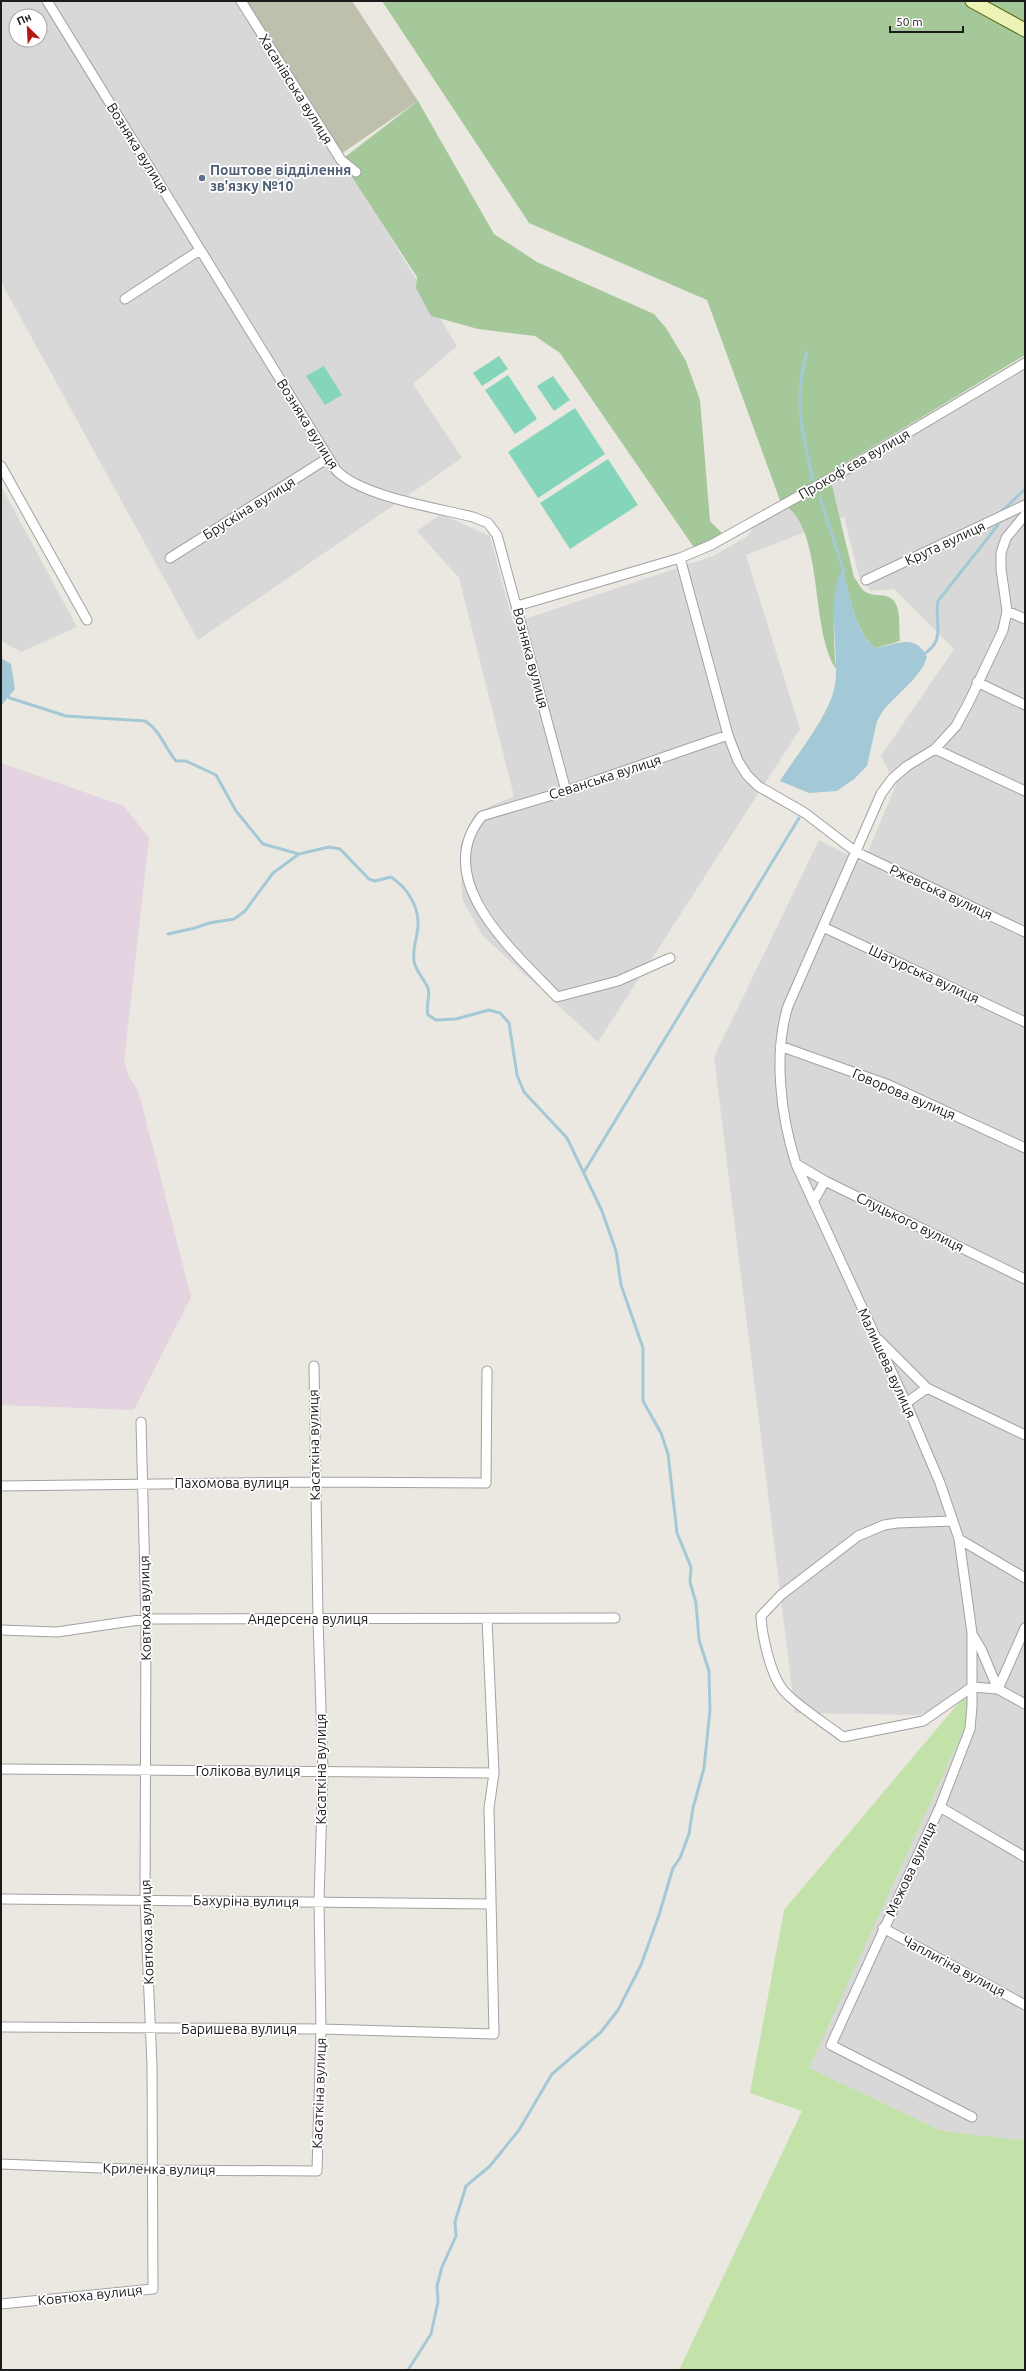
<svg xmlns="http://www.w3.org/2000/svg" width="1026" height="2371" font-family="Ubuntu,sans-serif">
	<rect width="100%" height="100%" fill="#ebe8e1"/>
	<path fill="#d9d8d8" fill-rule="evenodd" d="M1,1H245L457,346L413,384L462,458L198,640L1,282ZM16,16H40V40H16Z
		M1025,368V2138L1019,2141L942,2131L808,2068L966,1725L972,1688L920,1715L795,1713L714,1057L819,840L863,863L896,785L881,756L954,649L894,589L871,591L859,576L844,517L746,555L800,729L598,1042L483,936L462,899L460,846L475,813L514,796L459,578L417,531L441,514L490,536L513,623L713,556L746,537L755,526Z
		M1,486L77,627L21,652L1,641Z"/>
	<path fill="#e4d3e0" d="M1,763L124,806L149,838L124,1061L128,1075L139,1093L191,1297L134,1410L1,1405Z"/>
	<path fill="#bebfad" d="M245,1H352L418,101L341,154Z"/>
	<path fill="#c3e2aa" d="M972,1687L966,1725L809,2068L942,2131L1019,2140L1025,2138V2370H679L802,2111L750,2093L784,1910Z"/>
	<path fill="#a4c899" d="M382,1H1025V355L829,473L854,577C857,581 860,587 863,590C875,601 892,587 898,610C900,620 899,631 900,641L876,648C856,636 849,593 843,571C830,587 834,648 836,669C809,629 825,524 781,503L707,300L529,223Z
		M418,101L494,234L537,262L654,314L666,328L686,361L700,400L710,521L722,533L695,549L560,353L535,336L478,329L431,316L416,288L417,277L341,160Z"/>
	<path fill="#84d5b9" d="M499,356L508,369L482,386L473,373Z
		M324,366L342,395L325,405L306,376Z
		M508,375L537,419L515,434L485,390Z
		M553,376L570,400L554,411L537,386Z
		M575,408L605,454L538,498L508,452Z
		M608,459L638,505L570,549L540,503Z"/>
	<path fill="#a4c9d6" d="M843,570C849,592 856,637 876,648C897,644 916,633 927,657L923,667L913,680L884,709L877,721L867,766L854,779L837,791L809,793L780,781C797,754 830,715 835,685C840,656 825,595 843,570Z
		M1,658L11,664L15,689L1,706Z"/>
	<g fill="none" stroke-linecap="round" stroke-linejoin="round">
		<path stroke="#a4c9d6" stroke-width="3" d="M807,352C793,399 802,433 813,480
			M820,498L844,572
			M1001,512L1025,489
			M922,655C947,641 934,624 938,601L998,525
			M1,693L10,698L66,716L145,721C160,730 165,748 176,761H186L216,775L236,811L263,844L299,854
			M168,934L195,928L209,923L234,919L245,911L273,873L299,854L329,847L340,849L369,879L375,881L391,877C406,887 417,903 418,921C419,935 412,946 414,961C415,970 424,979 428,988C431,998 425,1004 428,1015L436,1020L456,1019L489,1010L500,1013L509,1023L517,1075L524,1092L567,1138L602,1211L616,1251L621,1285L643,1348V1401L661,1433L668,1454L677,1533L691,1567L690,1582L696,1603L699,1640L709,1671L710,1710L704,1768L693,1808L689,1834L680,1858L673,1868L659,1915L641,1965L618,2010L601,2032L552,2074L519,2130L490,2166L466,2186L455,2222L456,2236L442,2267L437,2286L438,2302L431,2334L408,2370
			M584,1172L799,818"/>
		<g stroke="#a2a2a2" stroke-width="11">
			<path id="minor" d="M47,1L336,470C360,496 437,508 473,517L488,523L497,535L566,791
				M241,1L341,160L356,172
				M125,299L200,250
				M1,466L87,620
				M170,558L328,458
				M680,558L728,735L738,761L747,775L758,786L805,813L856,852L1025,932
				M866,580L1025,505
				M517,606L680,558L711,545L842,472L1025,363
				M1007,611L1025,619
				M977,682L1025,705
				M935,749L1025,791
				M823,927L1025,1022
				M670,958L618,981L557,997C516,953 429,881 482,816L566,791L728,735
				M780,1046L889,1085L1025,1148
				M796,1164L825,1181L1025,1279
				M813,1202L825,1181
				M879,1340L927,1388L1025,1435
				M906,1403L927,1388
				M1,1486L314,1482L486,1483L487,1371
				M953,1521L897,1523L884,1525L858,1536L781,1595L761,1616C762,1636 771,1678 785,1692C800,1708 825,1723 843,1737L923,1721L972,1687
				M959,1539L1025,1578
				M1,1630L57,1632L146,1619L615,1618
				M972,1634L981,1649L998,1689
				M972,1687L998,1689L1025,1704
				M998,1689L1025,1628
				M1,1769L494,1773
				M940,1807L1025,1857
				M1,1899L490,1904
				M883,1928L1025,2005
				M1,2027L321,2029L494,2034L489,1808L494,1773L487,1619
				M972,2117L831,2045L940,1807L970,1729L972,1706V1633L959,1539L940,1483L906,1403L796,1164C781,1117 773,1054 788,1006L881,794L892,779L907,766L935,749L956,726L969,702L1003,630L1007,611L1001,569V553L1006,538L1025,515
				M1,2164L151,2170L317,2171L321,2029L319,1901L323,1771L318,1619L314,1366
				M1,2304L153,2289L152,2065L145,1900L146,1619L141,1422"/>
		</g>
		<g stroke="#59660d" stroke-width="15">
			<path id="secondary" d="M972,1L1025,30"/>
		</g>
		<use href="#minor" stroke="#fff" stroke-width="9"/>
		<use href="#secondary" stroke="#edf3b7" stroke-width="13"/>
	</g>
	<circle fill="#5c6f8a" stroke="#fff" stroke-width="1.5" cx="202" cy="178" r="4"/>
	<g text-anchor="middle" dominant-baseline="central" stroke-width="3.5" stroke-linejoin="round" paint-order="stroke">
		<g font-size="14" fill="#1b1b1b" stroke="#fff">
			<text transform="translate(296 89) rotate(58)">Хасанівська вулиця</text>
			<text transform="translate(138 148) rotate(58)">Возняка вулиця</text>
			<text transform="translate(308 424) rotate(58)">Возняка вулиця</text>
			<text transform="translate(854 464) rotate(-30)">Прокоф’єва вулиця</text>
			<text transform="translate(249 508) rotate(-32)">Брускіна вулиця</text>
			<text transform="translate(945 543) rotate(-25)">Крута вулиця</text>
			<text transform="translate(531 658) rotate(75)">Возняка вулиця</text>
			<text transform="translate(605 777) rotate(-18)">Севанська вулиця</text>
			<text transform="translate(941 892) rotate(25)">Ржевська вулиця</text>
			<text transform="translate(924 974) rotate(25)">Шатурська вулиця</text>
			<text transform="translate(904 1094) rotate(23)">Говорова вулиця</text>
			<text transform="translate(910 1222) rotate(26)">Слуцького вулиця</text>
			<text transform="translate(887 1363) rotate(65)">Малишева вулиця</text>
			<text transform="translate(314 1445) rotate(-91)">Касаткіна вулиця</text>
			<text x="232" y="1483">Пахомова вулиця</text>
			<text transform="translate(145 1608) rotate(-91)">Ковтюха вулиця</text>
			<text x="308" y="1619">Андерсена вулиця</text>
			<text transform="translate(321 1769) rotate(-90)">Касаткіна вулиця</text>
			<text x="248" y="1771">Голікова вулиця</text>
			<text transform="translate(911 1869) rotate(-65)">Межова вулиця</text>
			<text transform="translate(246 1901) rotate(1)">Бахуріна вулиця</text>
			<text transform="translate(147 1932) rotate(-92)">Ковтюха вулиця</text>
			<text transform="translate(954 1966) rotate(28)">Чаплигіна вулиця</text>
			<text x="239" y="2029">Баришева вулиця</text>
			<text transform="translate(319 2093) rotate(-88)">Касаткіна вулиця</text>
			<text transform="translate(159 2169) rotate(1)">Криленка вулиця</text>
			<text transform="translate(90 2295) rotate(-6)">Ковтюха вулиця</text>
		</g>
		<g font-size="14" font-weight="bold" fill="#4e5e75" stroke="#fff" text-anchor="start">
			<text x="210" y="170">Поштове відділення<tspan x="210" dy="16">зв'язку №10</tspan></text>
		</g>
	</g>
	<rect width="1026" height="2371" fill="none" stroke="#1b1b1b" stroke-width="4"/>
	<g transform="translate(28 28) rotate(336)"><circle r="19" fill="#ffffff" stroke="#a4a4a4"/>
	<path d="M0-3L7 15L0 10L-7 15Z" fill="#b51810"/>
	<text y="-6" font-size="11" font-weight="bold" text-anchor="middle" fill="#1b1b1b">Пн</text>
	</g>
	<path d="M890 26v6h73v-6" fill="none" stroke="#1b1b1b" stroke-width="2"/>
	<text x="896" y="26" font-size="12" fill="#1b1b1b" stroke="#ffffff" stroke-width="3" paint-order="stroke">50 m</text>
</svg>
